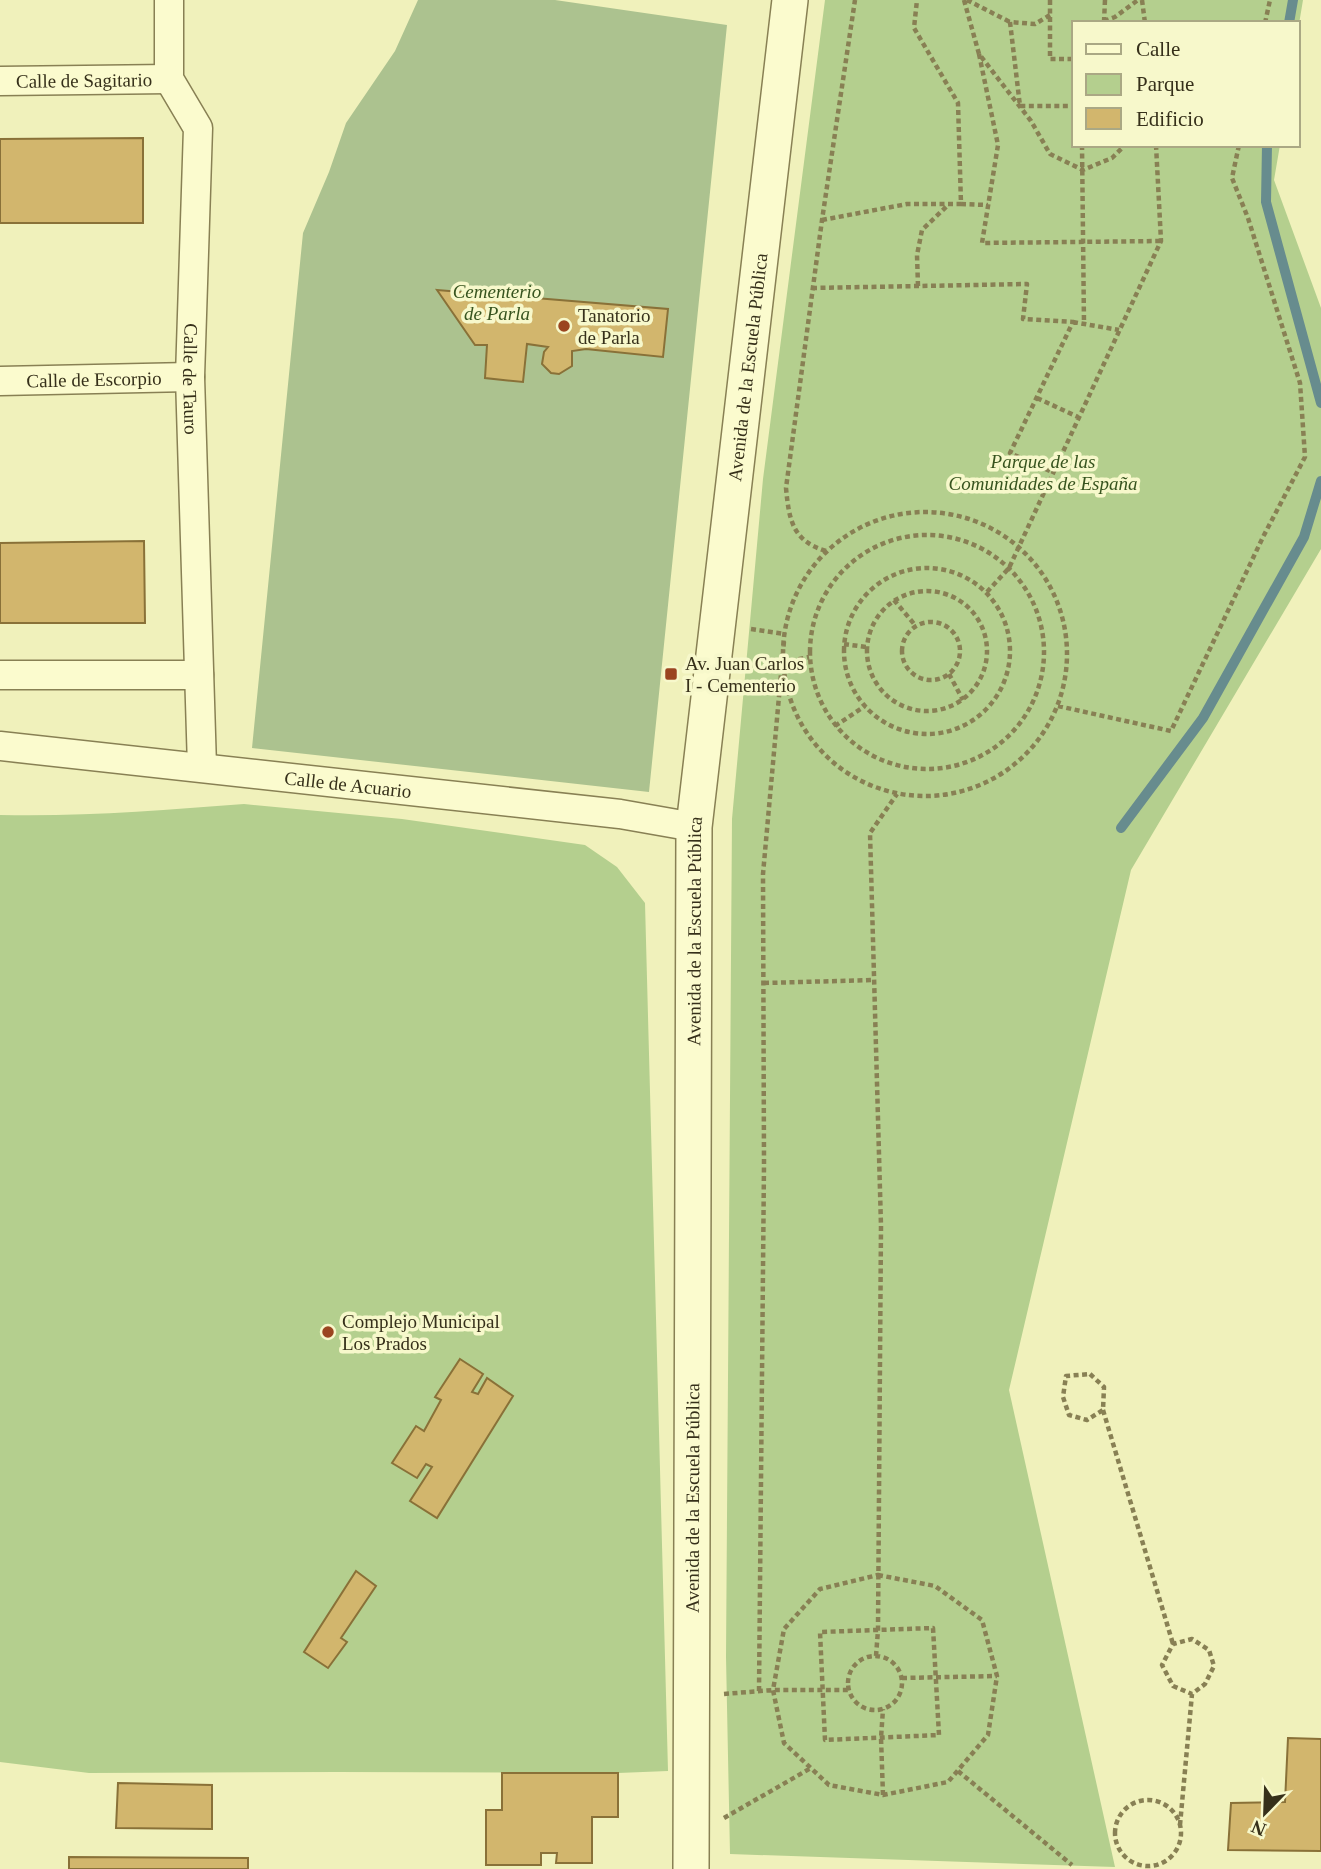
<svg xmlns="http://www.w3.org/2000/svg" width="1321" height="1869" font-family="Georgia,serif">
	<rect width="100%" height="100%" fill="#f0f1bb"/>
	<path fill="#b4cf8e" d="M825,0H1303L1298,30V23H1074V145H1280L1274,180L1321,308V549L1131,870L1009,1390L1115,1867L730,1854L726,1657L732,819L763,479Z
		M244,804L402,819L585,845L617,867L645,903L668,1771L618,1773L337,1772L89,1773L0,1762V815C82,817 162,810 244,804Z"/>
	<path fill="#acc28f" d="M418,0H555L727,25L649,792L252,748L303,233L329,172L346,123L395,51Z"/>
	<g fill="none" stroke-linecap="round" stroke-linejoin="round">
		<path stroke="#678c8e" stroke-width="10" d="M1289,23L1293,0
			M1267,145L1266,202L1321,403
			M1121,828L1203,718L1304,537L1321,481"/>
	</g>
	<path fill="#d2b66d" stroke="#897138" stroke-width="2" d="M143,138V223H0V139Z
		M437,290L668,309L663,357L586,349L572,351V366L559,374L551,373L542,364L544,352L548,347L527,344L523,382L485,378L487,345H475Z
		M144,541L145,623H0V543Z
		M460,1359L483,1374L472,1392L478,1394L487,1378L513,1396L437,1518L410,1501L432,1467L426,1464L417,1478L392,1463L416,1426L424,1431L441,1400L435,1397Z
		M356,1571L376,1586L341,1638L347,1642L328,1668L304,1652Z
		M1288,1738L1321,1739V1851L1228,1850L1231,1803L1285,1802Z
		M502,1773H618V1817H592V1863H556L557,1853H541V1865H486V1810H502Z
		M118,1783L212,1785V1829L116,1828Z
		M69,1857L248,1858V1869H69Z"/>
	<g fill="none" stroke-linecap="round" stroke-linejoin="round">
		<g stroke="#888054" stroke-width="31">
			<g id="minor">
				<path id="s1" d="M169,0V79L198,128L190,377L202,767"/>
				<path id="s2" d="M0,81L169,79"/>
				<path id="s3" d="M0,381L190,377"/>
				<path d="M0,675H199"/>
				<path id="s4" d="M0,746L620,814L694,827"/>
			</g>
		</g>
		<g stroke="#888054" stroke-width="38">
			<g id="tertiary">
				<path id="s5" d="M691,1869L694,827L790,0"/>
			</g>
		</g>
		<path stroke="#888054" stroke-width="4.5" stroke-dasharray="5 3.5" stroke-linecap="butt" d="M964,0L979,54L1031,121L1050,154L1083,170L1112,158L1125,145
			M967,0L1010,22
			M1050,0V59H1074
			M1142,0L1145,23
			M1050,15L1035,24L1010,22L1020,106H1074
			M1104,21L1115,17L1138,0
			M1104,22L1105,0
			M1265,23L1270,0
			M979,54L998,145L982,243L1161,241
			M1082,145L1084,324
			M961,204L988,205
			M822,220L907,204H961L958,103L914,28L917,0
			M918,286L917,255L922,230L948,205
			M812,288L1027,284L1023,319L1073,322L1010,453L1052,472
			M1073,322L1119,330
			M1037,398L1078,417
			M783 654a142 142 0 1 1 284 0a142 142 0 1 1-284 0Z
			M810 652a117 117 0 1 1 234 0a117 117 0 1 1-234 0Z
			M826,551C792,541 789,519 786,488L822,220L855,0
			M844 651a83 83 0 1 1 166 0a83 83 0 1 1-166 0Z
			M867 651a60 60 0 1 1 120 0a60 60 0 1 1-120 0Z
			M987,592L1009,568L1161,241L1156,145
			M894,600L915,625
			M902 651a29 29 0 1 1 58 0a29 29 0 1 1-58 0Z
			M751,629L785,634
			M844,644L866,647
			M782,663L809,657
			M949,674L963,700
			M1058,706L1171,731L1263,537L1305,457L1300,383L1248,218L1232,178L1239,145
			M835,726L865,706
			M764,983L874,980
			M1090,1374L1104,1387L1103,1410L1087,1420L1069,1415L1063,1397L1066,1376Z
			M1103,1410L1173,1644
			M878,1575L935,1586L982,1620L997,1676L988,1735L948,1782L883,1795L829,1785L784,1743L773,1690L784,1629L820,1589Z
			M933,1628L939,1735L825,1740L820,1632Z
			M876,1656L878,1630L881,1226L870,833L897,794
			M848 1683a27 27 0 1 1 54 0a27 27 0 1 1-54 0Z
			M902,1678L997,1676
			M759,1691L764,1164L763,874L784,641
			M724,1694L773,1690H849
			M958,1771L1072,1865
			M883,1795L881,1738L883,1709
			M1115 1833a33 33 0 1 1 66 0a33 33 0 1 1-66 0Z
			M724,1818L811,1768
			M1180,1825L1192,1694L1205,1684L1214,1666L1209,1650L1192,1639L1173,1644L1162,1665L1173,1686L1192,1694"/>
		<use href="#minor" stroke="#fbfbce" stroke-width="28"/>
		<use href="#tertiary" stroke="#fbfbce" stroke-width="35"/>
	</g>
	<g fill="#9b4520" stroke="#f7f8cb" stroke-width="2.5">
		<circle cx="564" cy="326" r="7"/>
		<rect x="664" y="667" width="14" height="14" rx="3.5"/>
		<circle cx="328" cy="1332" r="7"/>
	</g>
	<g text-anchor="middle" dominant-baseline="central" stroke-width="7" stroke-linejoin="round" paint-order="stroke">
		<g font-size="19" fill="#36301a" stroke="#f7f8cb">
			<text stroke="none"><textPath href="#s2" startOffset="84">Calle de Sagitario</textPath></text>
			<text stroke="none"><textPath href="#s5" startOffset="1505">Avenida de la Escuela Pública</textPath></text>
			<text stroke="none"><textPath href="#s3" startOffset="94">Calle de Escorpio</textPath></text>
			<text stroke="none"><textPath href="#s1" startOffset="387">Calle de Tauro</textPath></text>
			<text stroke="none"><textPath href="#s4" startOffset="350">Calle de Acuario</textPath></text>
			<text stroke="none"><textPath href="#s5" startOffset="938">Avenida de la Escuela Pública</textPath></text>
			<text stroke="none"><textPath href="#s5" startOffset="371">Avenida de la Escuela Pública</textPath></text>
		</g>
		<g font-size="19" font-style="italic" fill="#37541f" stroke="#f7f8cb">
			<text x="497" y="291">Cementerio<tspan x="497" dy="22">de Parla</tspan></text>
			<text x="1043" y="461">Parque de las<tspan x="1043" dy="22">Comunidades de España</tspan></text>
		</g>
		<g font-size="19" fill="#36301a" stroke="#f7f8cb" text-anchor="start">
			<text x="578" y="315">Tanatorio<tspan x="578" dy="22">de Parla</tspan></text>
			<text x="685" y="663">Av. Juan Carlos<tspan x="685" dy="22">I - Cementerio</tspan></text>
			<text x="342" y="1321">Complejo Municipal<tspan x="342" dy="22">Los Prados</tspan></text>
		</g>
	</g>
	<rect x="1072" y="21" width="228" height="126" fill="#f7f8cb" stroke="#aaa884" stroke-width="2"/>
	<rect x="1086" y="44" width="35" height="10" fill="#fbfbce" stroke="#aaa884" stroke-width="2"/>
	<text x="1136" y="56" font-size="21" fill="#36301a">Calle</text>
	<rect x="1086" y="74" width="35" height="21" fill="#b4cf8e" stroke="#aaa884" stroke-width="2"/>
	<text x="1136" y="91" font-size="21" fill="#36301a">Parque</text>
	<rect x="1086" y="108" width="35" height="21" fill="#d2b66d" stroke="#aaa884" stroke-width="2"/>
	<text x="1136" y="126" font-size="21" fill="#36301a">Edificio</text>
	<g transform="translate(1265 1813) rotate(203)" stroke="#f7f8cb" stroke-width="5" paint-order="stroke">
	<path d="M0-5L12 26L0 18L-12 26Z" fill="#36301a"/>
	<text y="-10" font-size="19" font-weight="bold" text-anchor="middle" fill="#36301a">N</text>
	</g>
</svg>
